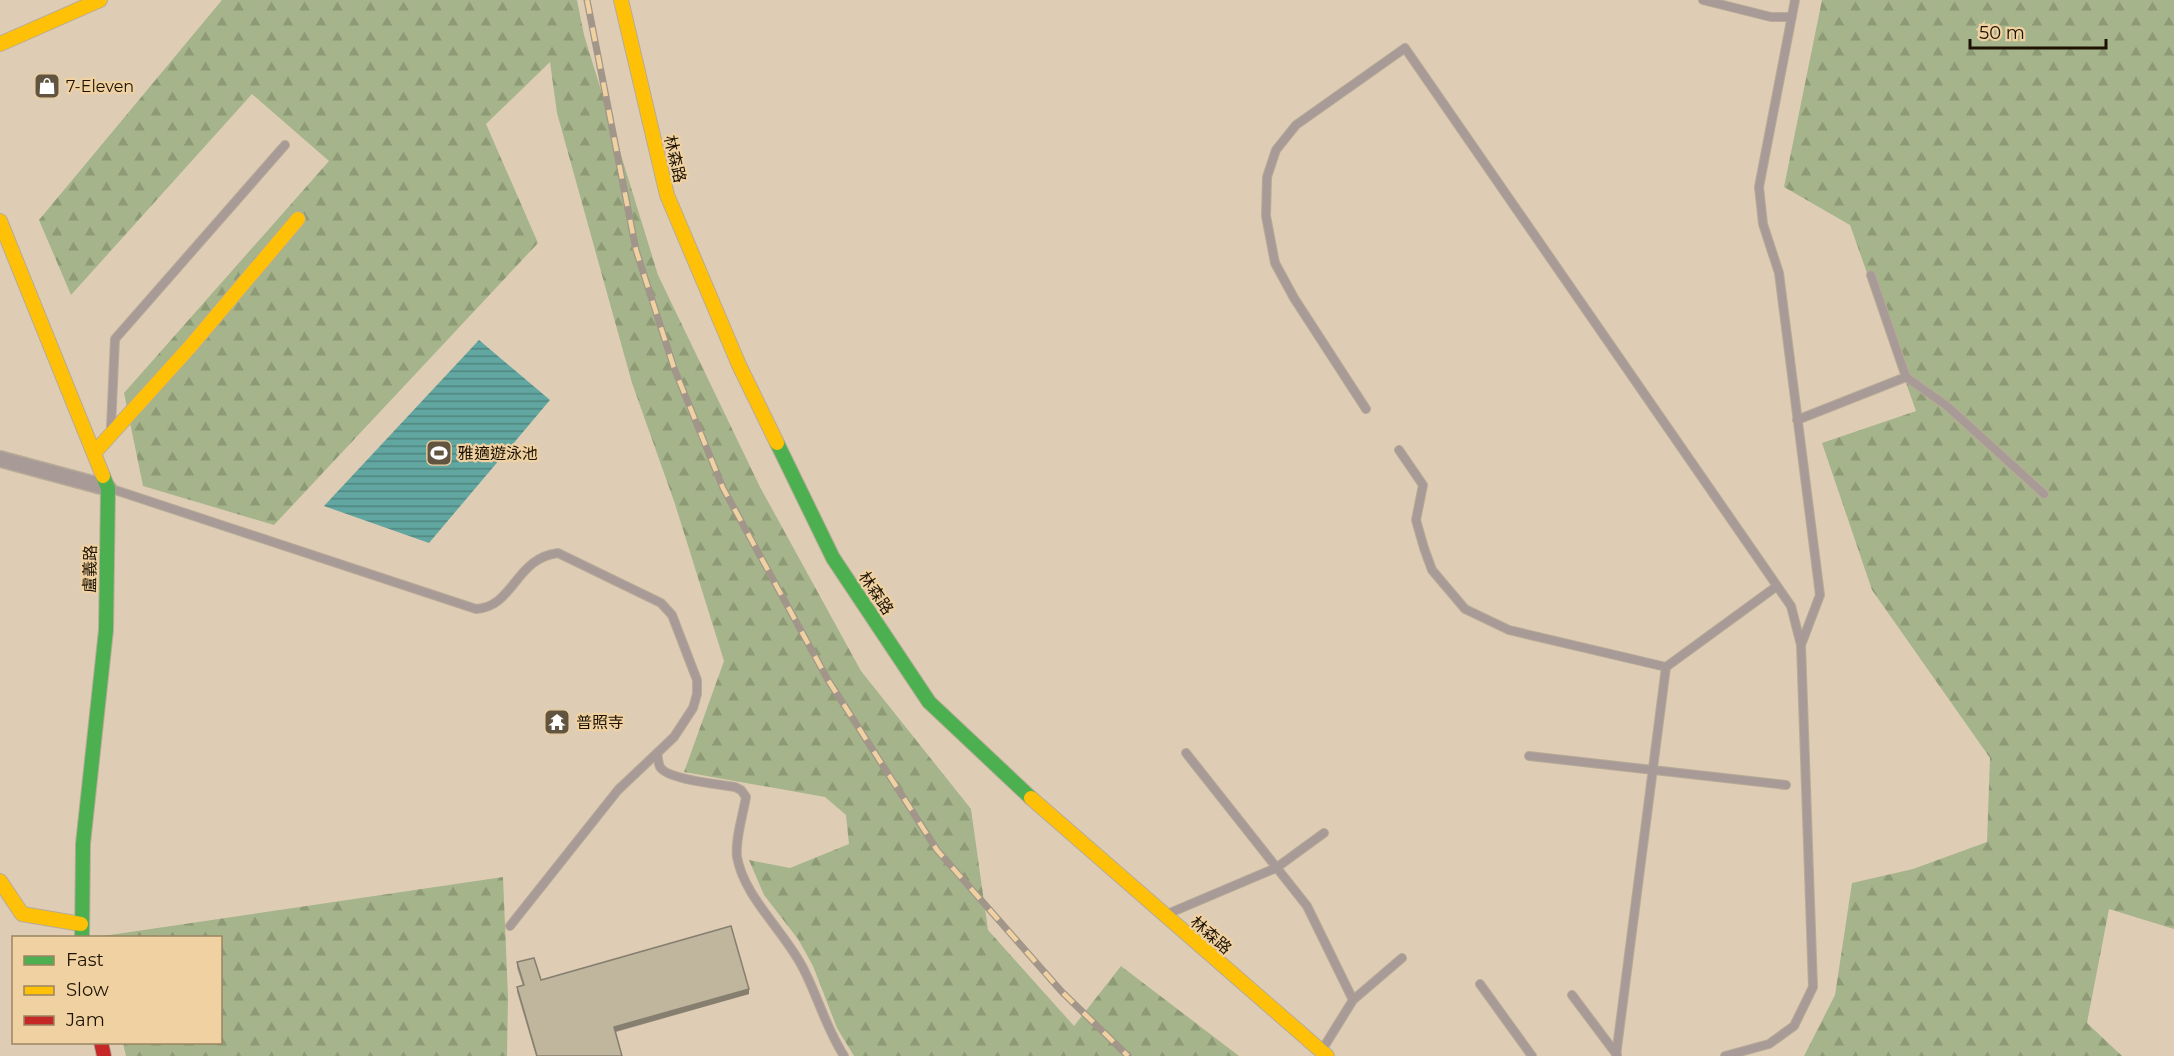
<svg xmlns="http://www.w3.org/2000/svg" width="2174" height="1056" font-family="Montserrat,'Noto Sans TC',sans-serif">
	<defs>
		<pattern id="forest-firs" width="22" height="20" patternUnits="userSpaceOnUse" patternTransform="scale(1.5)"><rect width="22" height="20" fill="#a5b48a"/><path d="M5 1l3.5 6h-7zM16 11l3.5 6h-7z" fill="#8e9a75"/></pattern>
		<pattern id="water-rules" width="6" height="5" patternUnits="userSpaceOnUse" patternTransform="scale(1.5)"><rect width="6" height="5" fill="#61a6a0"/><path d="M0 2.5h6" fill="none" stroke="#4f8680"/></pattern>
	</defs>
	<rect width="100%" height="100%" fill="#decdb4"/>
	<path fill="url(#forest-firs)" d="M222,0H577L584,35L658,275L760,487L861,671L971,809L988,930L1074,1026L1121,966L1239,1056H854L837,1028L813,966L798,939L764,895L749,860L790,868L849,844L846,815L825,797L684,772L724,661L675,504L632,383L557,113L550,62L486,124L538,243L274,525L143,486L124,393L329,161L252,94L71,295L39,220Z
		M1822,0H2174V929L2109,909L2087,1023L2122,1056H1804L1835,995L1852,883L1913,869L1987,842L1990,758L1872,590L1822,443L1916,411L1850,225L1784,187Z
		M503,877L508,997L507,1056H126L123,1043L220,1042V938L103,936Z"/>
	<path fill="url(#water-rules)" d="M479,340L550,400L429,543L324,506Z"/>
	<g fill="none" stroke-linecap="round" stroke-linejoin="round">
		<g stroke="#b8ab97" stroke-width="10">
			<path id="lane" d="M1703,0L1771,17H1792
				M1871,275L1906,377L1947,406L2044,494
				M1366,409L1294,298L1275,263L1266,216L1267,177L1276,150L1296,125L1405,48L1791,606L1801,645
				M1797,420L1906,377
				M111,427L115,339L285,145
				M1399,450L1423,485L1416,520L1424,548L1432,570L1465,609L1509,630L1666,667L1777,586
				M109,488L476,609C514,607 515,558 558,553L661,603L672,615L697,680V694L693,708L674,737L618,790L510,926
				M657,753C658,757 658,763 660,767C668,780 719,784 735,787L741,790L746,797C743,815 735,839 737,857C744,897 785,932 803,968C818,997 826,1028 844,1056
				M1186,753L1307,906L1353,1000L1322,1050
				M1529,756L1786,785
				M1165,915L1276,868L1324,833
				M1480,984L1532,1056
				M1572,995L1617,1055
				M1353,1000L1402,958
				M1616,1056L1666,667
				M1725,1056L1769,1044L1794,1026L1813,987L1801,645L1820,595L1779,273L1763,224L1759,187L1795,0"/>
		</g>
		<g stroke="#b8ab97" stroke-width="18">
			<path id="street" d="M0,459L108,488"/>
		</g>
		<g stroke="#b8ab97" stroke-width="16">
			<path id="fast" d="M777,443L833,558L929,702L1031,798
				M82,938L83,844L106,630L108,488L103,476"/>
		</g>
		<g stroke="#b8ab97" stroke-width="16">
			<path id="slow" d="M621,0L667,195L739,365L777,443
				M0,44L100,0
				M0,221L103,476
				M94,453L189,348L298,219
				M1031,798L1327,1056
				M0,881L22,914L81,924"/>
		</g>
		<g stroke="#b8ab97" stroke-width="16">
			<path id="jam" d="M101,1042L104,1056"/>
		</g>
		<use href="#lane" stroke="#a89b97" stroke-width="8"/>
		<use href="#street" stroke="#a89b97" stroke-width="15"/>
		<use href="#fast" stroke="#4caf50" stroke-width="14"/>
		<use href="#slow" stroke="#ffc107" stroke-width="14"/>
		<use href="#jam" stroke="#c62828" stroke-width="14"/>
		<g stroke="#a2968a" stroke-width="7">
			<path id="rail" d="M587,0L636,250L674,368L723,488L828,680L937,850L1062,992L1128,1056"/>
		</g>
		<use href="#rail" stroke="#efd1a2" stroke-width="4.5" stroke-dasharray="14" stroke-linecap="butt"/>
	</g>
	<path fill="#a59d88" d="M517,962L541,980L749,994L616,1032L622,1056H536L517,992V987L523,986L517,968Z"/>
	<path fill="#867f6f" d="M749,989V994L614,1032V1027Z"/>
	<path fill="#c0b69e" stroke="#867f6f" stroke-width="1.5" d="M731,926L749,989L614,1027L622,1056H537L517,987L524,985L517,962L534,958L541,980Z"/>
	<defs>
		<g id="shop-square" transform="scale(1.35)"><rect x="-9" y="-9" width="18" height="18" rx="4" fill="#615441" stroke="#efd1a2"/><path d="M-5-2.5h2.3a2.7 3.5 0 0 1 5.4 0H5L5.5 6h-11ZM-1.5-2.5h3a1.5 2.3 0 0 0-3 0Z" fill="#fff"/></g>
		<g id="stadium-square" transform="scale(1.35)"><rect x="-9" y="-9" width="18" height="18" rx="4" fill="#615441" stroke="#efd1a2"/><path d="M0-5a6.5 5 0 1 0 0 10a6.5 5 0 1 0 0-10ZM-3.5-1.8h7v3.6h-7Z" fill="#fff"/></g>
		<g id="temple-square" transform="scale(1.35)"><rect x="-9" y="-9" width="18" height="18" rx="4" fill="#615441" stroke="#efd1a2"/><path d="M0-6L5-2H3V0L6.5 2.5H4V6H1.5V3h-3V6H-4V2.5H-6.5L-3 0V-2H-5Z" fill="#fff"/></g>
	</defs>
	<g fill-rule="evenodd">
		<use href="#shop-square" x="47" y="86"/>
		<use href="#stadium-square" x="439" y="453"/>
		<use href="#temple-square" x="557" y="722"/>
	</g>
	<g text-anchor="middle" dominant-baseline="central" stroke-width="4.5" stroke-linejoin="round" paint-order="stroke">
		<g font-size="16" fill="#1e1303" stroke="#efd1a2" text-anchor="start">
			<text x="66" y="86">7-Eleven</text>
			<text x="458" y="453">雅適遊泳池</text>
			<text x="576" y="722">普照寺</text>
		</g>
		<g font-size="16" fill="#1e1303" stroke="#efd1a2">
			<text transform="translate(675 159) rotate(77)">林森路</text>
			<text transform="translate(90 569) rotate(-89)">盧義路</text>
			<text transform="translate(876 593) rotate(56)">林森路</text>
			<text transform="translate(1211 935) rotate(41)">林森路</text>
		</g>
	</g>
	<rect x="12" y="936" width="210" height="108" fill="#efd1a2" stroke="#9b8562" stroke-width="1.5"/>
	<rect x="24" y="956" width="30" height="9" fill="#4caf50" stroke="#9b8562" stroke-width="1.5"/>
	<text x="66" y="966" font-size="18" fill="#1e1303">Fast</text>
	<rect x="24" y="986" width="30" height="9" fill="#ffc107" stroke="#9b8562" stroke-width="1.5"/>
	<text x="66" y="996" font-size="18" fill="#1e1303">Slow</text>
	<rect x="24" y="1016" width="30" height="9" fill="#c62828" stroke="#9b8562" stroke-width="1.5"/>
	<text x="66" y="1026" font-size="18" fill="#1e1303">Jam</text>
	<path d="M1970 39v9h136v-9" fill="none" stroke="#1e1303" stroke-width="3"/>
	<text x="1979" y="39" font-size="18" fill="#1e1303" stroke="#efd1a2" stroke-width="4.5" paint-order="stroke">50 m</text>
</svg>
